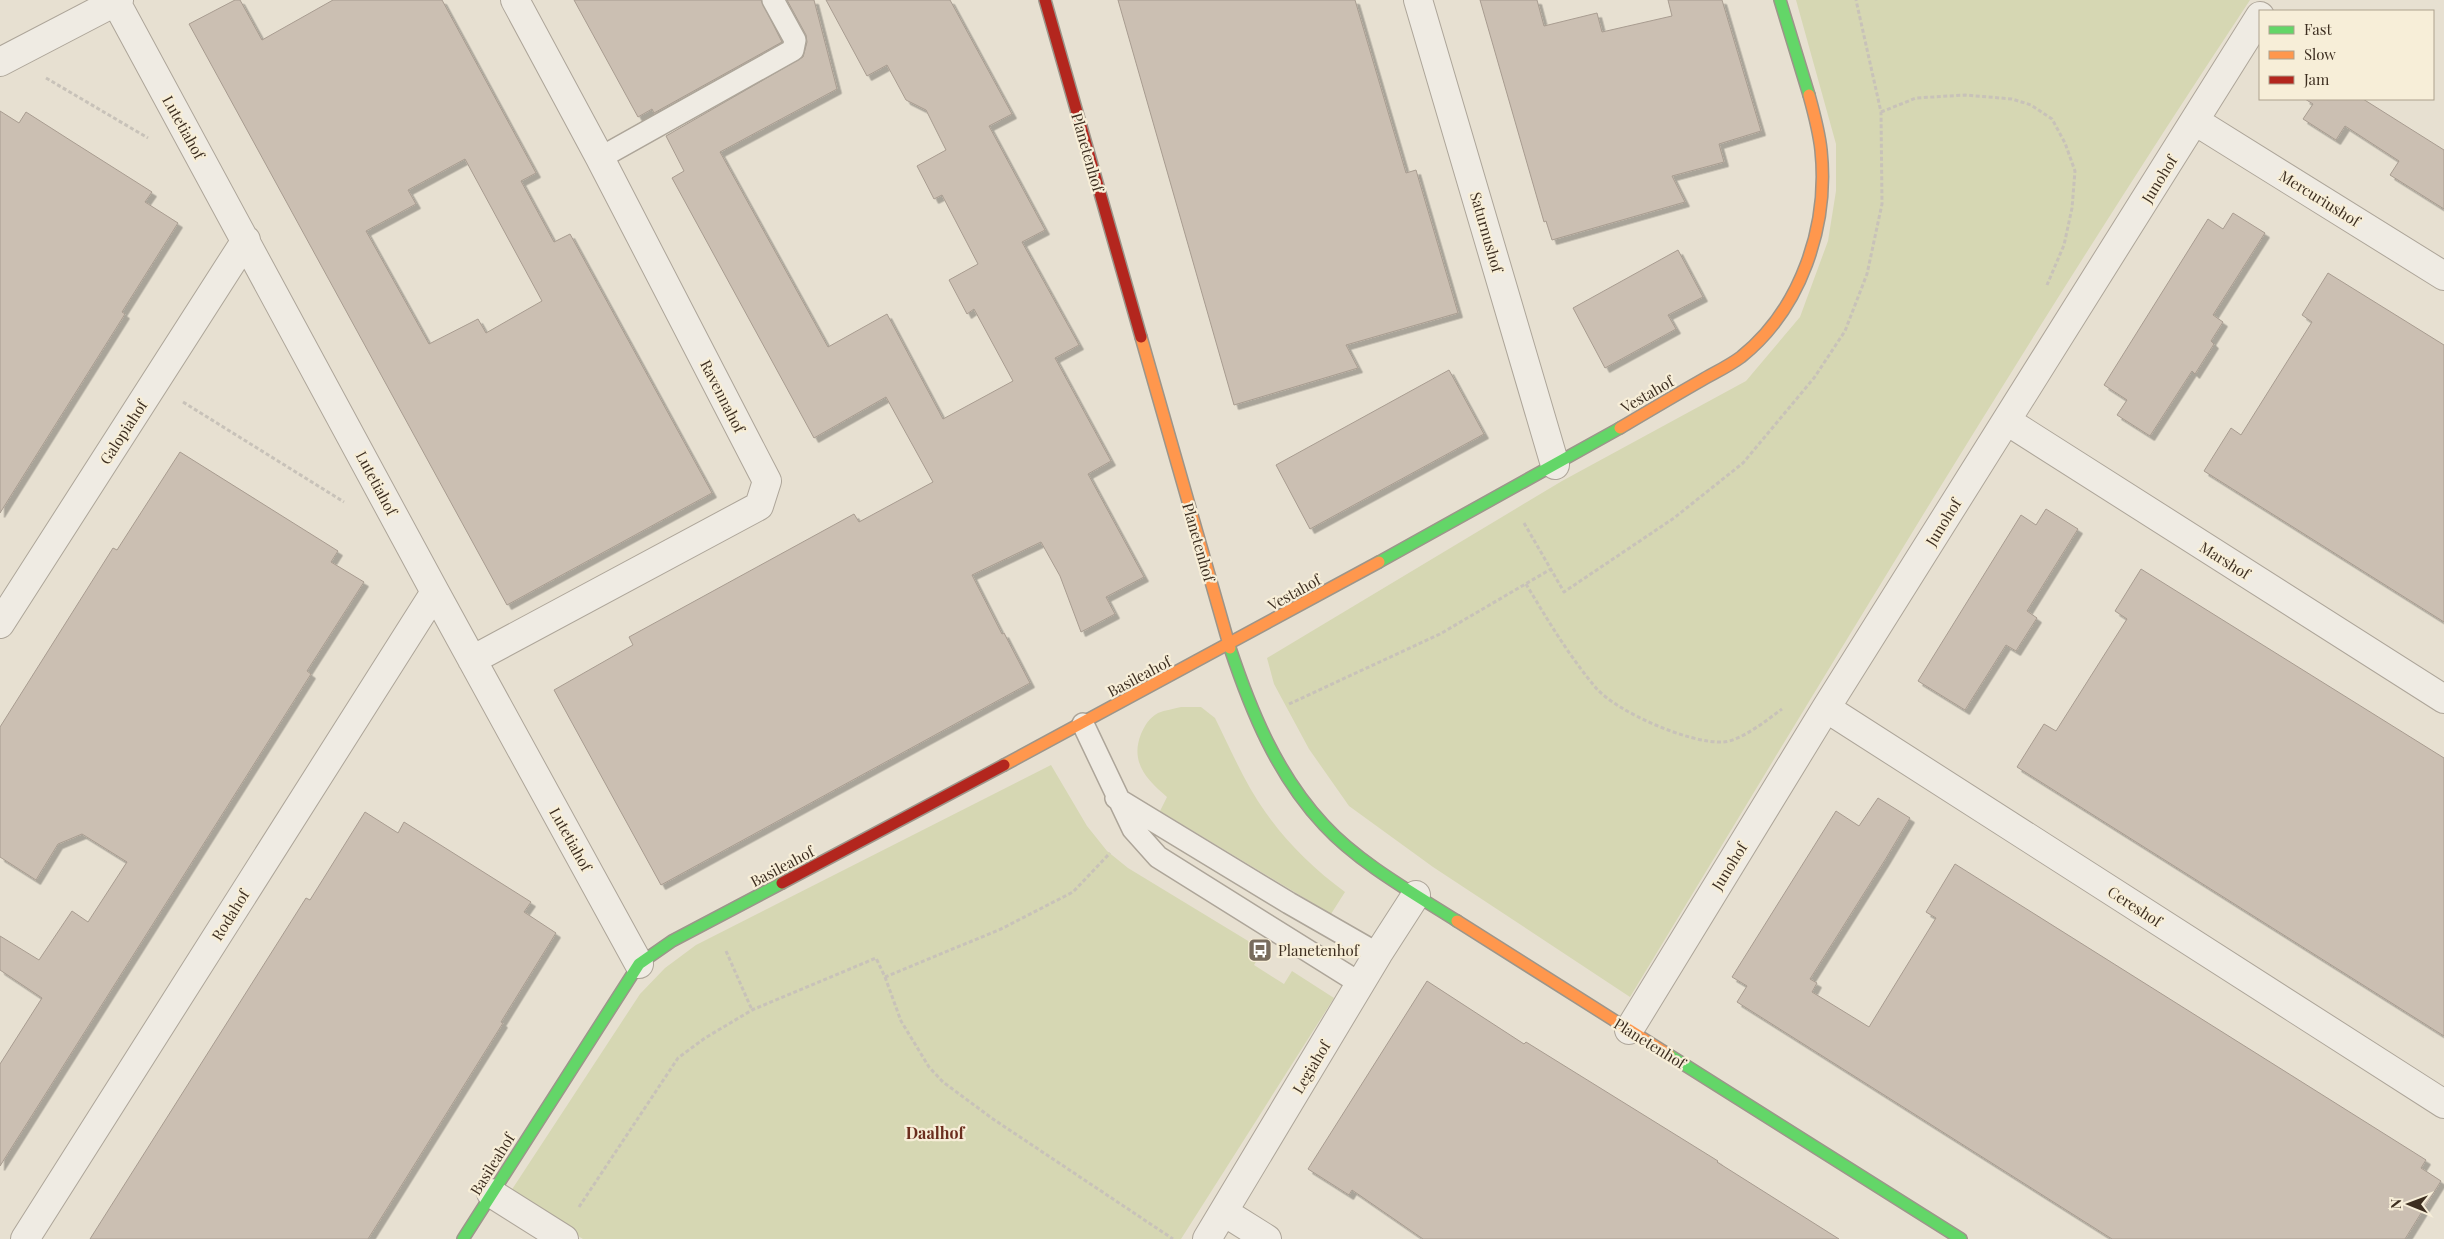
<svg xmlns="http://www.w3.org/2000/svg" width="2444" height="1239" font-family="'Playfair Display',serif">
	<defs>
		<filter id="shadow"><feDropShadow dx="4.5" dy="4.5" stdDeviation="0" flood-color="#0004"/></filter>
	</defs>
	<rect width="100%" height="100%" fill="#e7e0d1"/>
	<path fill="#d6d7b3" d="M1796,0H2250C2034,326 1833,662 1630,997L1433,867L1349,806L1309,749L1274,684L1267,658L1562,481L1746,381L1800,317L1828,241L1836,191V144Z
		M1181,707H1201L1215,718C1231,750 1245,784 1266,813C1288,844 1314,869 1345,892L1331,914L1160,811L1167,797C1146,779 1130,762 1141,734C1145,725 1149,718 1158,713C1165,710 1174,709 1181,707Z
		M1051,765L1087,826L1107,851L1128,868L1263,950L1254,965L1284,984L1292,971L1334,998L1181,1239H583L509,1194L640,994L665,968L696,945Z"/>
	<path fill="#cbbfb2" stroke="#a89c90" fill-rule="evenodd" filter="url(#shadow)" d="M235,0H240L262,40L333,0H442L536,173L521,181L554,242L570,234L712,493L507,605L189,24ZM465,159L542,301L486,333L478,319L429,344L366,231L416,204L408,190Z
		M574,0H761L782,42L654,113L652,109L638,117Z
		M787,0H814L837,89L720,152L828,347L887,314L943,419L1013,381L974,309L967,314L949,280L978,264L942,195L934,199L917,166L946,150L926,110L906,100L887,65L867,76L826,0H950L1012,114L989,126L1045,230L1022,242L1079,345L1055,358L1111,461L1088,474L1144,577L1106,597L1115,614L1081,632L1060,576L1041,542L972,575L1002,634L1004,633L1030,683L661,885L554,690L633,645L629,637L854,514L859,522L933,482L886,397L814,438L672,178L684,171L666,136L803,57L807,42L806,35Z
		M1118,0H1355L1406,173L1416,170L1458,313L1346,345L1358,368L1234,405Z
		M1480,0H1537L1544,26L1597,13L1602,32L1672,16L1668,0H1722L1761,131L1719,144L1724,162L1672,176L1685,202L1552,240L1546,221L1544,222Z
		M2305,99H2363L2444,150V209L2390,175L2399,161L2345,126L2336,140L2303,119L2313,104Z
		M0,111L19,123L26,112L73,142L152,192L145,202L178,223L122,312L125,314L0,513Z
		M2233,213L2265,233L2213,315L2223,322L2211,341L2214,344L2195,374L2192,371L2150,436L2117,415L2127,400L2104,385L2208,219L2223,229Z
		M1678,250L1703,297L1668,315L1676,329L1605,368L1573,308Z
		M2328,273L2444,345V622L2204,471L2231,428L2241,435L2312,322L2302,315Z
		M1449,370L1484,434L1310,529L1276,465Z
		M180,452L338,551L331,562L364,582L307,671L311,674L0,1166V1064L42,998L0,970V936L39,960L72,911L88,922L127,862L82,834L58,844L36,880L0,857V727L113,548L117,550Z
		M2046,509L2078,529L2027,611L2037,618L2016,651L2006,645L1965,710L1918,681L2021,515L2036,525Z
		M2141,569L2444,758V1036L2017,767L2044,724L2056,731L2127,619L2115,611Z
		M1878,798L1910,818L1885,860L1810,979L1817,983L1812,992L1869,1027L1936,918L1926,912L1955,864L2426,1160L2421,1168L2441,1181L2405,1239H2112L1737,1002L1747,986L1732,977L1836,811L1859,826Z
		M365,812L398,833L404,822L531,902L524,912L556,933L501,1022L503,1023L368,1239H90L306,898L310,900Z
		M1427,981L1524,1044L1526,1042L1718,1161L1717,1162L1839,1239H1423L1352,1190L1349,1195L1308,1169Z"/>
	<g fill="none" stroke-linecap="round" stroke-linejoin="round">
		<g stroke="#ada599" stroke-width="24">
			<path id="lane" d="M600,158L793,50L795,40L773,0
				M1083,724L1133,829L1158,857L1361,984
				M1116,798L1289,903L1378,954"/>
		</g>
		<g stroke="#ada599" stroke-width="30">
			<path id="street" d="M1418,0L1555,465
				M116,2L435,592L639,964
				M0,62L119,0
				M2195,121L2444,276
				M2007,421L2444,699
				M0,624L246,240
				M472,660L759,506L767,481L600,158L515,0
				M1826,708L2444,1104
				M1629,1030L1826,708L2260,16
				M491,1193L564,1239
				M1224,1212L1267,1239
				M25,1239L435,592
				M1207,1239L1378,954L1416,895"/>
		</g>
		<g stroke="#9c958a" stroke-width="14">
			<path id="fast" d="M1780,0L1809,95
				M1379,562L1620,428
				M1230,648C1251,711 1277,775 1324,825C1359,863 1413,893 1457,921
				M1669,1055L1961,1239
				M463,1239L639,964L672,941L782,883"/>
		</g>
		<g stroke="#9c958a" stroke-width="14">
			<path id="slow" d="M1141,337L1230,648
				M1620,428C1647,412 1674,396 1702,380C1714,373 1729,366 1741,357C1801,309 1829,226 1821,150C1819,131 1814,113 1809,95
				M1004,765L1379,562
				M1457,921L1669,1055"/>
		</g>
		<g stroke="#9c958a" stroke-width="14">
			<path id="jam" d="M1045,0L1141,337
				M782,883L1004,765"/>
		</g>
		<path stroke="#c8c2b9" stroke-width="3" stroke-dasharray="4 2.5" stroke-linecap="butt" d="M46,78L148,138
			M1881,112L1916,98L1965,95L2012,99L2031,105L2052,119L2065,143L2075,171L2072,208L2064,245L2047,285
			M183,402L344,502
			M1524,523L1564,592L1674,518L1743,463L1814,378L1845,331L1867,274L1882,204L1881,112L1856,0
			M1526,584C1547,619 1569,656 1596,688C1617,712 1690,744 1723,742C1741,741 1767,720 1782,709
			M1289,704L1440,634L1551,569
			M726,951L752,1010
			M885,977L901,1021L929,1067L943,1082L993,1119L1173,1239
			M579,1207L678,1058L705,1038L752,1010L876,958L885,977L1001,929L1073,892L1110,853"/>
		<use href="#lane" stroke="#efebe3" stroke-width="21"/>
		<use href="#street" stroke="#efebe3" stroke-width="28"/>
		<use href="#fast" stroke="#63d668" stroke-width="11"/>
		<use href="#slow" stroke="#ff974d" stroke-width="11"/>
		<use href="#jam" stroke="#b3261e" stroke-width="11"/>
	</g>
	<defs>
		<g id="bus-square" transform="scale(1.25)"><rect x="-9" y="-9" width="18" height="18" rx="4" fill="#786c5e" stroke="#f7eed8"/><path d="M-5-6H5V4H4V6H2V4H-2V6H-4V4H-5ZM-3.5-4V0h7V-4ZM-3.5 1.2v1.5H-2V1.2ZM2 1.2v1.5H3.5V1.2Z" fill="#fff"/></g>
	</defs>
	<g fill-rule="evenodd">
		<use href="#bus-square" x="1260" y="950"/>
	</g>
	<g text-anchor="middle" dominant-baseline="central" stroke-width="4.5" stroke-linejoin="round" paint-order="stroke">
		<g font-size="15" fill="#3d2e20" stroke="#f7eed8">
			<text transform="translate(184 127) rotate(61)">Lutetiahof</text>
			<text transform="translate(1088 152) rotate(74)">Planetenhof</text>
			<text transform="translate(2159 179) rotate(-58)">Junohof</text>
			<text transform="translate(2320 198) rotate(32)">Mercuriushof</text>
			<text transform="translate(1487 232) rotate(74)">Saturnushof</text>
			<text transform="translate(1647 394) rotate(-30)">Vestahof</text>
			<text transform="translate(723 396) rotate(63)">Ravennahof</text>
			<text transform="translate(123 432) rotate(-57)">Galopiahof</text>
			<text transform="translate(377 483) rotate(62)">Lutetiahof</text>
			<text transform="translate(1943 522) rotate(-58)">Junohof</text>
			<text transform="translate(1199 542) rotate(74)">Planetenhof</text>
			<text transform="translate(2225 560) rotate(32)">Marshof</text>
			<text transform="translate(1294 592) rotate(-29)">Vestahof</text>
			<text transform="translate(1139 676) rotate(-28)">Basileahof</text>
			<text transform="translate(571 839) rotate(61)">Lutetiahof</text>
			<text transform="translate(782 866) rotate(-28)">Basileahof</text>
			<text transform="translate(1729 866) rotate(-58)">Junohof</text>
			<text transform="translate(2135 906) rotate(33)">Cereshof</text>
			<text transform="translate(230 915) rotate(-58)">Rodahof</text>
			<text transform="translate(1650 1043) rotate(32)">Planetenhof</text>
			<text transform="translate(1311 1067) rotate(-59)">Legiahof</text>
			<text transform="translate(492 1164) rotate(-58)">Basileahof</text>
		</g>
		<g font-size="15" fill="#3d2e20" stroke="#f7eed8" text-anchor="start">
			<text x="1278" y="950">Planetenhof</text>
		</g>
		<g font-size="16" font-weight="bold" fill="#6b2e1e" stroke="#f7eed8">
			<text x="935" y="1132">Daalhof</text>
		</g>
	</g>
	<rect x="2259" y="10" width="175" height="90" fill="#f7eed8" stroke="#ada18e"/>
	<rect x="2269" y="26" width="25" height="8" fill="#63d668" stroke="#ada18e"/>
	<text x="2304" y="35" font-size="15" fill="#3d2e20">Fast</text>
	<rect x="2269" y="51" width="25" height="8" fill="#ff974d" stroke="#ada18e"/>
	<text x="2304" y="60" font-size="15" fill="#3d2e20">Slow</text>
	<rect x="2269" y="76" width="25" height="8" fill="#b3261e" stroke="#ada18e"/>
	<text x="2304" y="85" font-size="15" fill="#3d2e20">Jam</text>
	<g transform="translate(2409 1204) rotate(271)" stroke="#f7eed8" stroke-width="4" paint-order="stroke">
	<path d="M0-4L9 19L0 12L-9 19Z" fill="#3d2e20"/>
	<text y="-8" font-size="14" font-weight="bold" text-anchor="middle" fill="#3d2e20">N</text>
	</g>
</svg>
